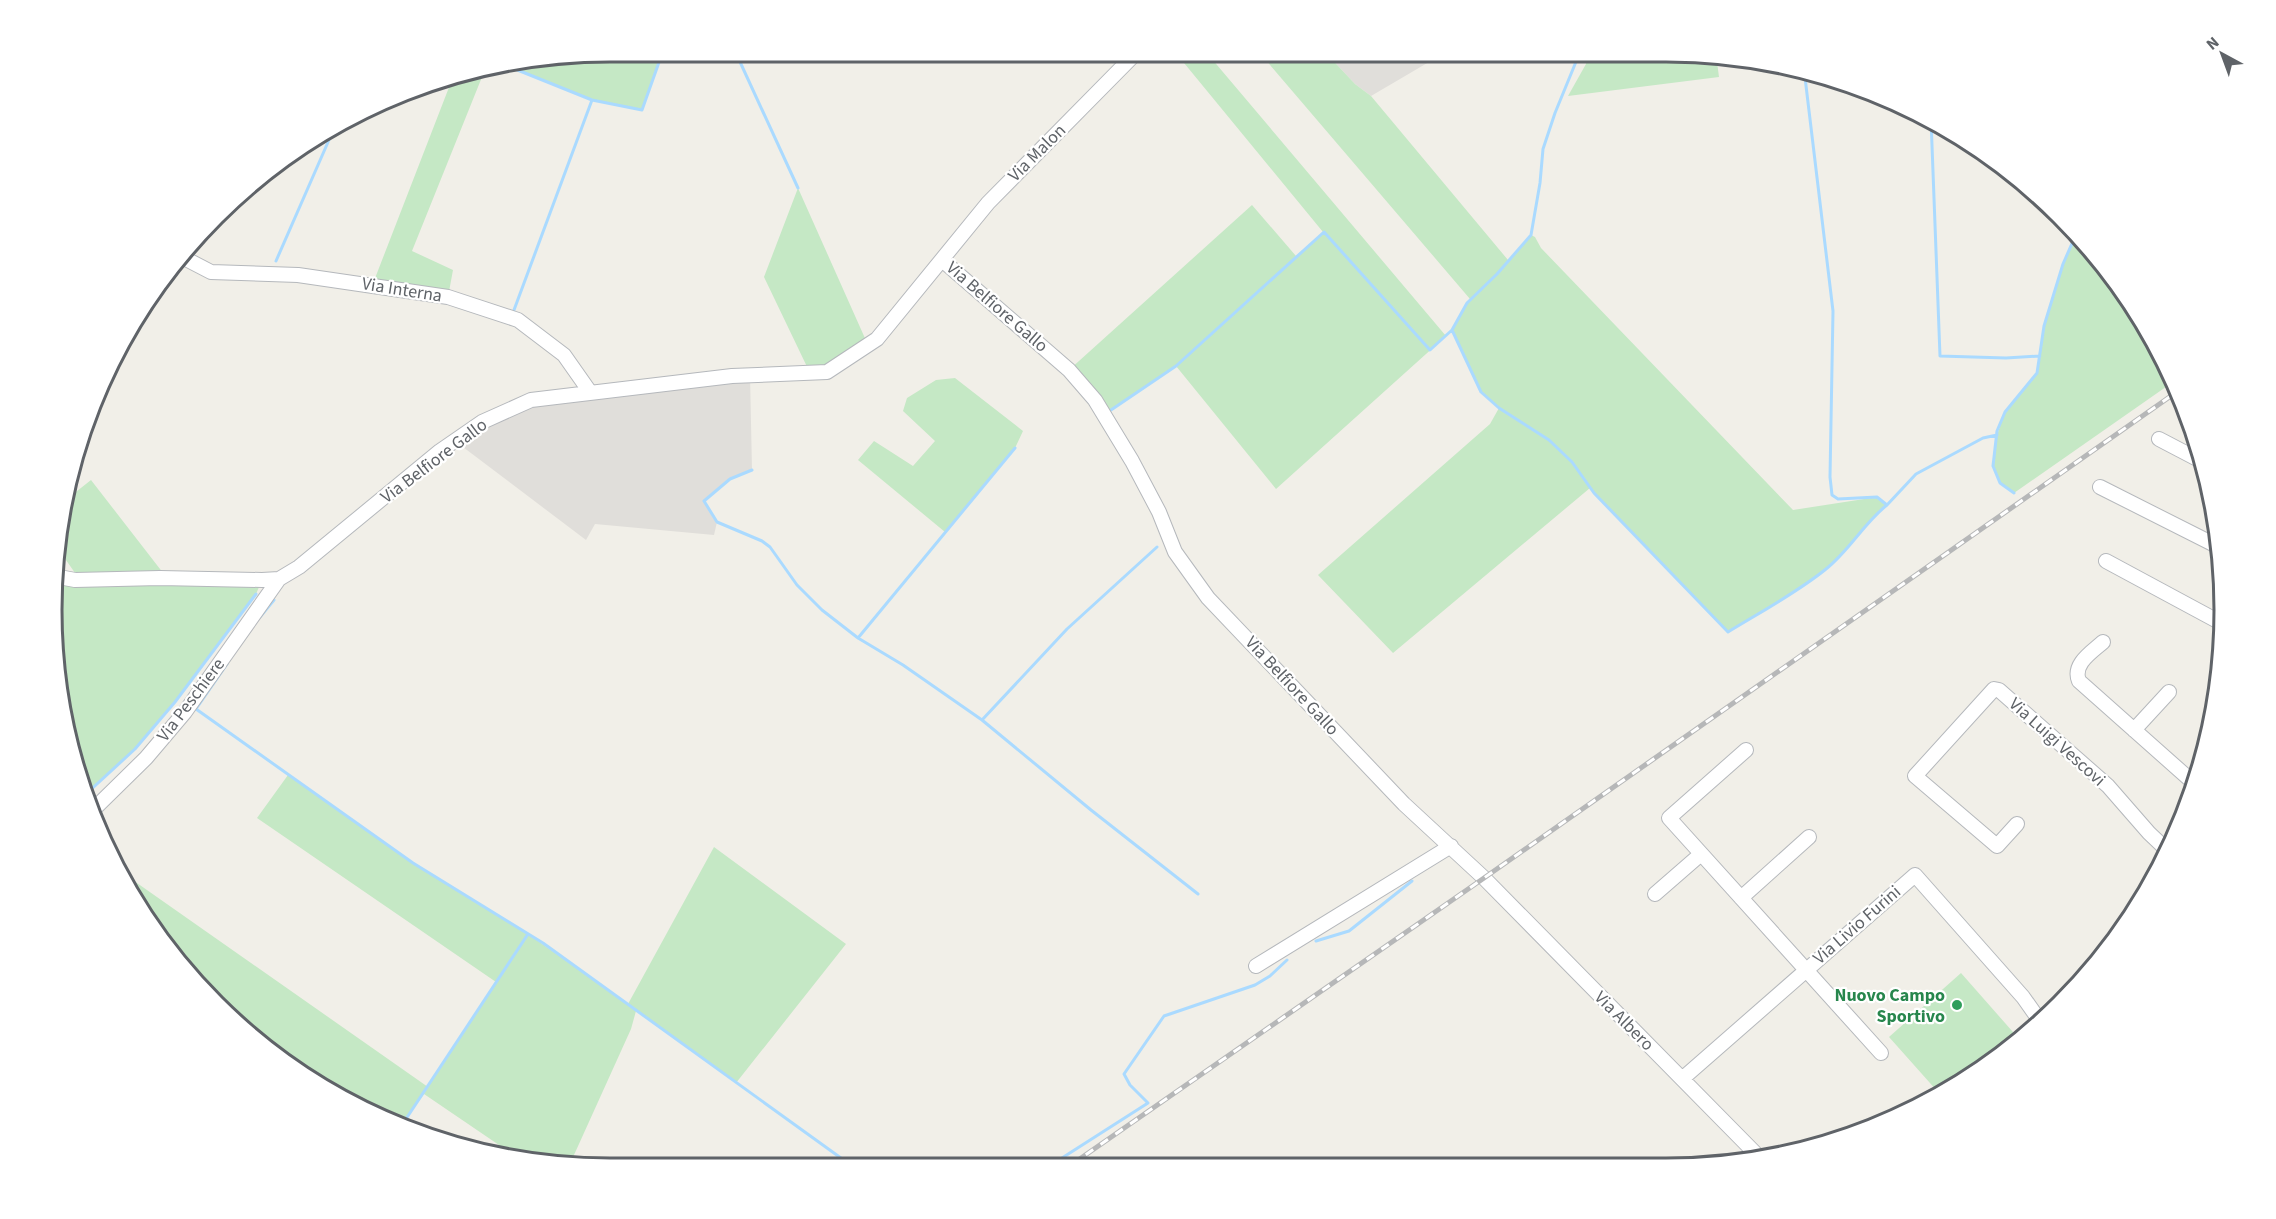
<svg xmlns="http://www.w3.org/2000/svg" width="2276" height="1219" font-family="'Source Sans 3',sans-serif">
	<rect width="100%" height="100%" fill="#f1efe8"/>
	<path fill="#e0deda" d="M1325,52H1446L1371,96L1355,84Z
		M750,375L752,470L730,479L704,501L717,522L714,535L595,524L586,540L455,441L531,400Z"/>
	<path fill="#c5e8c5" d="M610,51H663L642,110L592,100L510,67Z
		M1175,52H1206L1446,336L1276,489L1176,366L1105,415L1069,370L1252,205L1296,256L1323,232Z
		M1259,52H1325L1355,84L1371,96L1508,260L1531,235L1535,237L1541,248L1793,510L1877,497L1887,505C1864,523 1849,551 1826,569C1798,592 1759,613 1728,632L1590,488L1393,653L1318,575L1490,424L1499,408L1481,392L1452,330L1470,299Z
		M1587,52H1703L1716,54L1719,77L1568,96L1586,64Z
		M484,72L412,251L453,270L448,297L372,286L453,77Z
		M798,188L868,345L810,373L764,277Z
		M2077,232L2087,242L2150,331L2173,382L2014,493L2000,483L1993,466L1997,435L2005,412L2037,373L2044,326L2063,264Z
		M955,378L1023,431L1015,448L945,532L858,460L874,441L913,466L935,441L903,411L907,398L936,380Z
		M91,480L167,578L262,580L256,594L175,702L135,749L85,795L70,754L52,646L59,577L80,580L61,553L67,499Z
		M288,775L413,863L528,934L628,1004L714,847L846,944L736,1083L636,1011L631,1029L569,1166L518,1158L424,1094L402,1125L362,1110L214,1004L117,869L428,1087L496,982L257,818Z
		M1961,973L2020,1040L2006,1053L1938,1092L1889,1037Z"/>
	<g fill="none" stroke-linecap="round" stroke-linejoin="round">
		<path stroke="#aadaff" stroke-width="3" d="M735,51L798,188
			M1580,52L1555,113L1543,149L1540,183L1531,235L1497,274L1467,303L1452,330L1481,392L1499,408L1549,440L1572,462L1594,493L1728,632C1759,613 1798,592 1826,569C1849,551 1864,523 1887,505
			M510,67L592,100L642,110L663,51
			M1804,69L1833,311L1830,477L1832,495L1838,499L1877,497L1887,505L1916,474L1983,438L1997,435
			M1931,119L1940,356L2006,358L2040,356
			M276,261L332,133
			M514,310L592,100
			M1111,410L1176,366L1324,232L1430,350L1452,330
			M752,470L730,479L704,501L717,522L762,541L770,547L797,585L822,610L858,638L903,665L982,720L1091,810L1198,894
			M2014,493L2000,483L1993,466L1997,431L2005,412L2037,373L2044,326L2063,264L2077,232
			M260,617L274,600
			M858,638L1015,448
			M227,664L196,709L413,863L543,943L852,1166
			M982,720L1067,629L1157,547
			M85,795L135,749L175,702L256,594
			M1316,941L1349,931L1412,881
			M402,1125L528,934
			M1051,1165L1148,1103L1130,1085L1124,1074L1164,1016L1255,985L1270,976L1287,960"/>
		<g stroke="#b5b8bc" stroke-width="16">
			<path id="minor" d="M184,258L211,272L298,275L448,297L518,320L564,355L590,392
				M942,260L1069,370L1095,400L1132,461L1159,512L1175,552L1208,598L1404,804L1484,878L1760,1158
				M2159,439L2203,462
				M2100,487L2221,548
				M2106,561L2223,624
				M59,577L75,580L160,578L262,580L279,579L299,567L440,451L482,422L531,400L732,376L827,372L877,339L988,203L1137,52
				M2103,642C2092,652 2072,664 2079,681L2195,784
				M2134,730L2169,692
				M1746,750L1669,818L1881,1053
				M92,811L146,758L185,712L279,579
				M2017,824L1997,846L1915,776L1994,689L1999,690L2108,786L2149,833L2169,852
				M1655,894L1701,854
				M1741,898L1809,837
				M1256,966L1451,846
				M1682,1079L1915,875L2023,997L2040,1021"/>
		</g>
		<use href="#minor" stroke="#fff" stroke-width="14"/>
		<g stroke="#b6b7b8" stroke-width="5">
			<path id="rail" d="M1071,1165L1484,878L2178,391"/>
		</g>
		<use href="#rail" stroke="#fff" stroke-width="3" stroke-dasharray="9" stroke-linecap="butt"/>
	</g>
	<circle fill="#2e9e5b" stroke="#fff" stroke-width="2" cx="1957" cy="1005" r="6"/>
	<g text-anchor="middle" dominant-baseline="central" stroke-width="4.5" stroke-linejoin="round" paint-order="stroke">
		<g font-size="18" fill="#5f6368" stroke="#fff">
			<text transform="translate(1037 153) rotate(-45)">Via Malon</text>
			<text transform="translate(402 290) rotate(9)">Via Interna</text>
			<text transform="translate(997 307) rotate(41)">Via Belfiore Gallo</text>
			<text transform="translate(434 461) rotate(-37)">Via Belfiore Gallo</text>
			<text transform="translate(1292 686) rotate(47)">Via Belfiore Gallo</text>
			<text transform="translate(191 700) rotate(-53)">Via Peschiere</text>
			<text transform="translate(2057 742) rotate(42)">Via Luigi Vescovi</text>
			<text transform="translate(1857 925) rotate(-41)">Via Livio Furini</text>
			<text transform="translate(1624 1021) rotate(45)">Via Albero</text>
		</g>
		<g font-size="18" font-weight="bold" fill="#27864d" stroke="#fff" text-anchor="end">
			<text x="1945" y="995">Nuovo Campo<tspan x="1945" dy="21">Sportivo</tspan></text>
		</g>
	</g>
	<path d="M0 0H2276V1219H0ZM610 62H1666A548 548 0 0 1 2214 610V610A548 548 0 0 1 1666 1158H610A548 548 0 0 1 62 610V610A548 548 0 0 1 610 62Z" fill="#fff" fill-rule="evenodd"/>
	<path fill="none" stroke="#5f6368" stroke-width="3" d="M610 62H1666A548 548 0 0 1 2214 610V610A548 548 0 0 1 1666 1158H610A548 548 0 0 1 62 610V610A548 548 0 0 1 610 62Z"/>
	<g transform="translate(2222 54) rotate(319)" stroke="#ffffff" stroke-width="4.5" paint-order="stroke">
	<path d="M0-4.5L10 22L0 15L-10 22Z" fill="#5f6368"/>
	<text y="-9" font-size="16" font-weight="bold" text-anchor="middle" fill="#5f6368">N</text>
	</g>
</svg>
